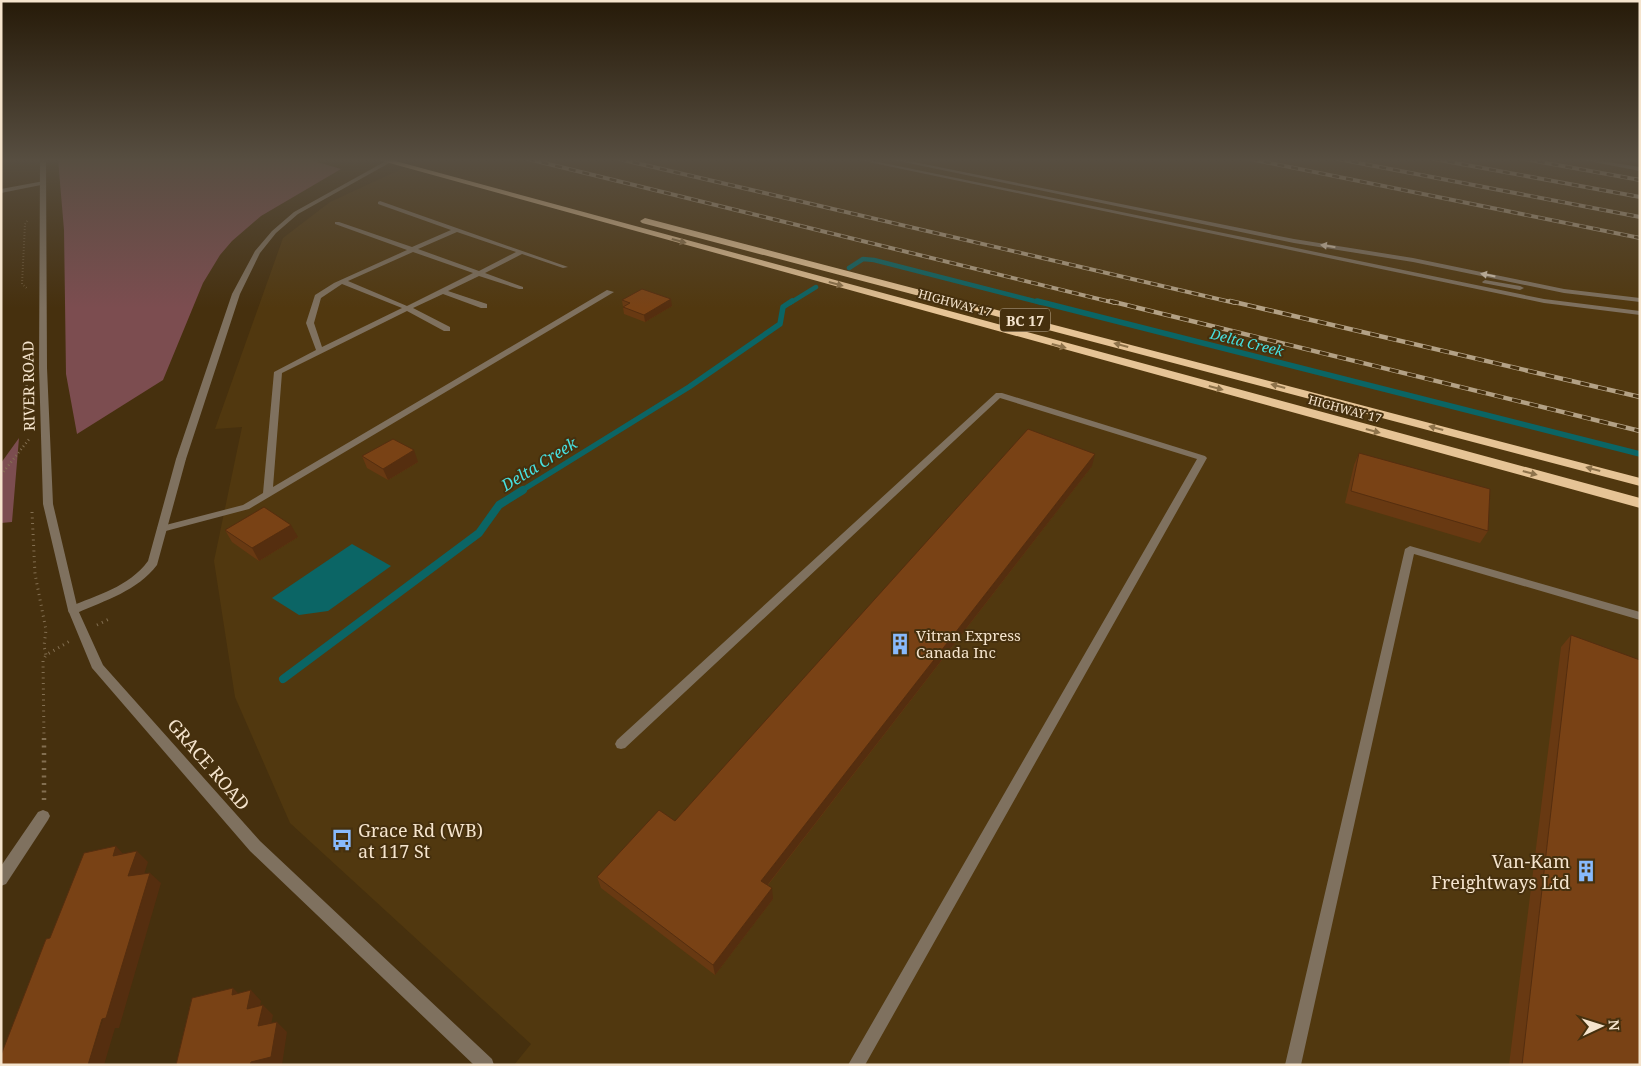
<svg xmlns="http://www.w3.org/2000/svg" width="1641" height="1066" font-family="'Noto Serif',serif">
	<rect width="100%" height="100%" fill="#46300e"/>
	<path fill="#51380f" d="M423,159H1640V1065H514L531,1044L290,823L235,697L214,561L242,427L215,429L283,238L330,202Z"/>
	<path fill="#7c4d50" d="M58,159H307L341,169L261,216L232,241L220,255L203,283L163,380L77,434L66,374L64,230Z
		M19,438L12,522L1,523V463Z"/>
	<path fill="#0b6565" d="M352,544L391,566L328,611L299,615L272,598Z"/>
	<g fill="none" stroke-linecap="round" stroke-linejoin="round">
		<path stroke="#0b6565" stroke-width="4.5" d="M849,268L863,259L874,260L1042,303
			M790,303L816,287"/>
		<path stroke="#0b6565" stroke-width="5.5" d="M1037,301L1640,454
			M521,491L689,387L780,324L783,307L792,301"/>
		<path stroke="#0b6565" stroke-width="8" d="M283,679L479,533L499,505L523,490"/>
		<path stroke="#836f51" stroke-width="2" stroke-dasharray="0.5 2.5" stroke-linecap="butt" d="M27,221L25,224L22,284L28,289"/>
		<path stroke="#836f51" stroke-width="2.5" stroke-dasharray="1 3" stroke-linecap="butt" d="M26,373L28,406
			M1,475L30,438"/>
		<path stroke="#836f51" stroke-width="3" stroke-dasharray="1 4.5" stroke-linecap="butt" d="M32,512L35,574L46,630L44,646L46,655
			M97,625L109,619
			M44,739L43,660L46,655L70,641"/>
		<path stroke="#836f51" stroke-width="4.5" stroke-dasharray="2 5.5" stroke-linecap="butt" d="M44,738V800"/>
		<path fill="#7f715f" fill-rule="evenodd" d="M854,159H864L1544,299L1640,311V315L1544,303Z
			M889,159H899L1294,239L1413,258L1564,289L1640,298V302L1564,293L1413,262L1294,243Z
			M386,161L391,162L298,214L276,233L260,253L240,294L186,459L184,461H178L176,459L232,294L255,251L272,231L294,212Z
			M380,201L568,267L563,268L522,254L485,273L523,287V289H519L479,276L448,291L487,304V308H481L443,294L413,308L450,327V331H444L407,311L282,373L273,487L607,290L614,292L249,509L162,532L158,531L157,529L158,527L243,505L263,493L274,372L316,350L306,323L315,295L334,283L407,250L335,224V222H339L412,247L451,230L378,204V202ZM457,232L516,252L479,271L418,249ZM413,252L473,273L407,306L348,281ZM342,284L402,308L322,347L314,323L321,298Z
			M1485,280L1520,286L1524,288L1520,290L1483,283L1482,282Z
			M996,393H1002L1205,456L1207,458L865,1065H848L1197,459L1000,398L625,748L621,749L617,748L615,744L617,740Z
			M1410,546L1640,612V620L1414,554L1301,1065H1285L1405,549Z"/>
		<path fill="#7f715f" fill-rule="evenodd" d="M1578,159H1590L1640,167V171Z
			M44,181L46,182V184L1,193V189Z
			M181,456L186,459L157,565C137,591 106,600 77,613H69L68,610L69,607C97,595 129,587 148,561L176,459Z
			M43,810L48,812L50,816L48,820L6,884L1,886V866L38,812Z"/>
		<path fill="#7f715f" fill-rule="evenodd" d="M40,159H46L47,368L53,504L78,610L103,665L260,841L492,1059L494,1065H474L250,851L92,668L68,610L43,504L39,368Z"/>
		<path fill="#e6c496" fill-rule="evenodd" d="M375,159H388L1640,498V508Z
			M645,218L1640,478V486L642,223L640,221Z"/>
		<g stroke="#b3a185" stroke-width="4">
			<path id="rail-far1" d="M528,159L1115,303
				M619,159L1235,303
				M1250,159L1640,238
				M1338,159L1640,217
				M1434,159L1640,197
				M1524,159L1640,180"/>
		</g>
		<g stroke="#b3a185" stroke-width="4.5">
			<path id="rail" d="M1110,301L1640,431
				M1230,301L1640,397"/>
		</g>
		<use href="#rail-far1" stroke="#46300e" stroke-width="2.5" stroke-dasharray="7" stroke-linecap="butt"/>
		<use href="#rail" stroke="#46300e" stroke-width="3" stroke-dasharray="9" stroke-linecap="butt"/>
	</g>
	<path fill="#683912" d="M622,300L672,306L645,322L624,314Z
		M1359,453L1488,531L1480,543L1345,503L1354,465Z
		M362,456L418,462L388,480L367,468Z
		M1092,466L768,885L773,899L715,975L601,888L597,877L675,821Z
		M225,530L298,537L259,561L232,542Z
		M1571,635L1640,1065H1509L1561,647Z"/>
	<path fill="#552e0f" d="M671,299L672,306L645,322L644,315Z
		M414,450L418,462L388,480L383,469Z
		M1095,454L1092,466L762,892L761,881Z
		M291,525L298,537L259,561L252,548Z
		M116,846L127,858L113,856Z
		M137,851L148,862L140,887L128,876Z
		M150,873L161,883L119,1028H115L104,1065H88Z
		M772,888L773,899L715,975L713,965Z
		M233,988L244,999L232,995Z
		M251,990L261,1001L258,1019L247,1009Z
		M263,1005L273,1015L269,1036L258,1026Z
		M277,1022L287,1032L282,1065H250L251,1062Z"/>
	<path fill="#794215" stroke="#552e0f" d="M642,289L671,299L644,315L623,307L630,303L622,300Z
		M1028,429L1095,454L761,881L772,888L713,965L597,877L659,810L675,821Z
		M393,439L414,450L383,469L362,456Z
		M1359,453L1490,489L1488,531L1351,491Z
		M264,507L291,525L252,548L225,530Z
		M1571,635L1640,660V1065H1522Z
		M116,846L113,856L137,851L128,876L150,873L106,1018L102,1019L88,1065H1V1055L46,939L50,938L84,853Z
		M233,988L232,995L251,990L247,1009L263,1005L258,1026L277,1022L271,1057L251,1062L250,1065H176L192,998Z"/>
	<defs><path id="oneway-solid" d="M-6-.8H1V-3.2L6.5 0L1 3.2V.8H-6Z" transform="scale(1.25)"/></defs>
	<g fill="#8e734b">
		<use href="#oneway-solid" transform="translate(679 241) rotate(15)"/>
		<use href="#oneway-solid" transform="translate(836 284) rotate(15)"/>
		<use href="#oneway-solid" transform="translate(1121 345) rotate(-165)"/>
		<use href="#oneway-solid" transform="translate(1059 346) rotate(15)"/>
		<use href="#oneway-solid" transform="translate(1278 386) rotate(-165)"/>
		<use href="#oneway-solid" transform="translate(1216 388) rotate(15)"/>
		<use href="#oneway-solid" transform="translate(1436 428) rotate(-165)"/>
		<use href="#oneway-solid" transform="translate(1373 431) rotate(15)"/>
		<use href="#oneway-solid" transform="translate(1593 469) rotate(-165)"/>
		<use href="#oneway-solid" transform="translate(1530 473) rotate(15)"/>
	</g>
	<g fill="#d2c2ac">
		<use href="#oneway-solid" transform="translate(1328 246) rotate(-171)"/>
		<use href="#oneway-solid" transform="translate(1488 275) rotate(-169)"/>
	</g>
	<linearGradient id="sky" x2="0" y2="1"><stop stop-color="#261a08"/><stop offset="0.52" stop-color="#574e41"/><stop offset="1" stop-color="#574e41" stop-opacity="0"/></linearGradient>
	<rect width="1641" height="308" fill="url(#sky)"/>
	<defs>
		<g id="building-bare" transform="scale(1.725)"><path d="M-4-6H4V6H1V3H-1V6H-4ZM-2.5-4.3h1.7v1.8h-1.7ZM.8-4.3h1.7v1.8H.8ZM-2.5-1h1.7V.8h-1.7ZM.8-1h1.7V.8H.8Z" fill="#88bafc" stroke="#46300e" stroke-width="2.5" paint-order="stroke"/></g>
		<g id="bus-bare" transform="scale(1.725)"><path d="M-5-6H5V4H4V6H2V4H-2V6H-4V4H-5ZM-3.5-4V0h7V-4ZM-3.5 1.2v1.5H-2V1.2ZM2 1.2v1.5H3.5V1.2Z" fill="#88bafc" stroke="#46300e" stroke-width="2.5" paint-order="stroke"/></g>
	</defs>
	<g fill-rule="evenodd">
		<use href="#building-bare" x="900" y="644"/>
		<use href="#bus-bare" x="342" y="840"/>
		<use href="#building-bare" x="1586" y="871"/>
	</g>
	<g text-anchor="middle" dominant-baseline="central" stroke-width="4" stroke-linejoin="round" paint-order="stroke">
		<g font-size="12" fill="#f5e4cd" stroke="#46300e">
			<text transform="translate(955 303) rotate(15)">HIGHWAY 17</text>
			<text transform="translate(1345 409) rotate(15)">HIGHWAY 17</text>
		</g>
		<rect fill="#46300e" stroke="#c0ae94" stroke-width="1" x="1000" y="308.5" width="50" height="23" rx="4"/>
		<g font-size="14" font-weight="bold" fill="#f5e4cd">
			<text x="1025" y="320">BC 17</text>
		</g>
		<g font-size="14" font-style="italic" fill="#47e0e0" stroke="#46300e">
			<text transform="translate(1247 342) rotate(14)">Delta Creek</text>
		</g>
		<g font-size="15" fill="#f5e4cd" stroke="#46300e">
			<text transform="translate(28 386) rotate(-91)">RIVER ROAD</text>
		</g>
		<g font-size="15" fill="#f5e4cd" stroke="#46300e" text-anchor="start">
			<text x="916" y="635">Vitran Express<tspan x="916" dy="17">Canada Inc</tspan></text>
		</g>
		<g font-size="16" font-style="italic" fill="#47e0e0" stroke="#46300e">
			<text transform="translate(539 464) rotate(-32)">Delta Creek</text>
		</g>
		<g font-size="18" fill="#f5e4cd" stroke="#46300e">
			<text transform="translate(209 764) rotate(49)">GRACE ROAD</text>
		</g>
		<g font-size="18" fill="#f5e4cd" stroke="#46300e" text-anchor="start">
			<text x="358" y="830">Grace Rd (WB)<tspan x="358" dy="21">at 117 St</tspan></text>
			<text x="1570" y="861" text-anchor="end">Van-Kam<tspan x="1570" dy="21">Freightways Ltd</tspan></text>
		</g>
	</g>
	<rect width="1641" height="1066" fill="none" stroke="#f5e4cd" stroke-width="5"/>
	<g transform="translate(1601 1026) rotate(86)" stroke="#46300e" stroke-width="4" paint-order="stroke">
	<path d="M0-4L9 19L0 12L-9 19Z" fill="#f5e4cd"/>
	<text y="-8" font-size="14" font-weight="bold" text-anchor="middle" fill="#f5e4cd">N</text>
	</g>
</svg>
